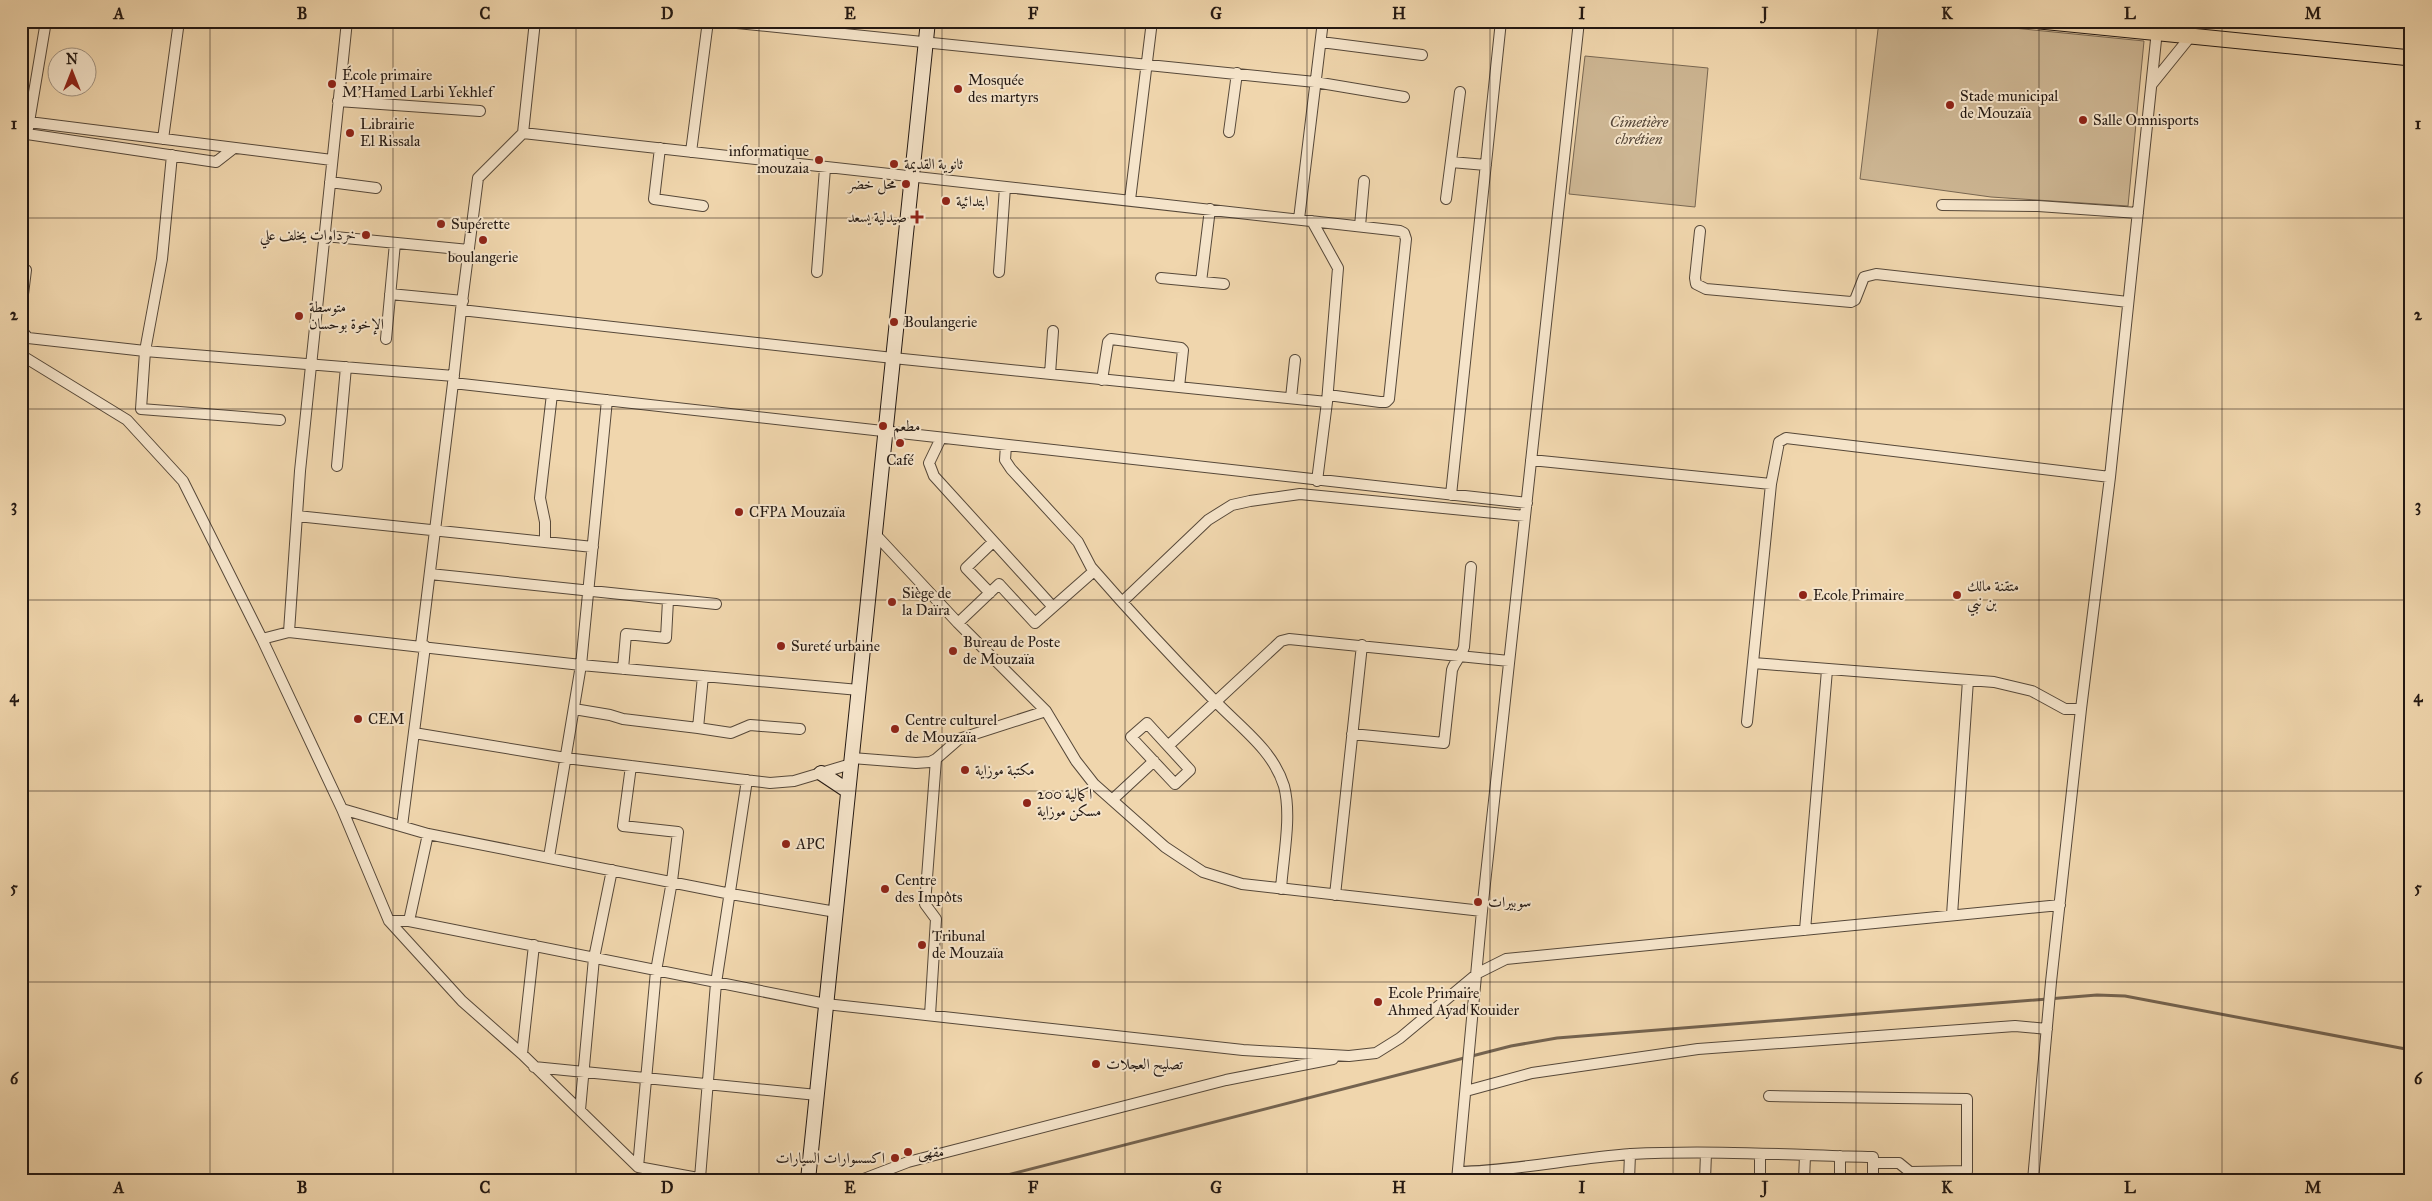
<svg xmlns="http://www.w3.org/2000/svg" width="2432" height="1201" font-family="'IM FELL Great Primer',Amiri,serif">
	<rect width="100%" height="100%" fill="#f0d6ad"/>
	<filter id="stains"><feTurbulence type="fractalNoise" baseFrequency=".004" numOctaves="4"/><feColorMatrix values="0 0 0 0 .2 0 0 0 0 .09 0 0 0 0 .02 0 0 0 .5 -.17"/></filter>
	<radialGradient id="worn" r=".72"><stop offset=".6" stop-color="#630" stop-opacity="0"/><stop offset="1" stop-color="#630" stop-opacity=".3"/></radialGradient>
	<path fill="#cdb693" stroke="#786752" d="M1879,21H1943L2144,41L2128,206L1991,197L1860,179Z
		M1585,56L1708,68L1695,207L1569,194Z"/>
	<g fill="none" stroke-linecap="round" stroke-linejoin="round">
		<path stroke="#74634f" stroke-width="3" d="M988,1180L1511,1046L1557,1038L2097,995L2125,996L2411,1050"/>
		<g stroke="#564839" stroke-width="12">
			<path id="street" d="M46,21L27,134L216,162L234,148
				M535,21L523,133L1400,231L1404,233L1406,239L1389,399L1386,402H1380L1328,395
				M717,21L1315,82L1404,97
				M1321,42L1422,55
				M2152,84L2190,37
				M338,101L480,111
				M21,121L332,160
				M1229,132L1237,73
				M163,139L179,21
				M660,148L654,199L703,206
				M691,152L708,21
				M172,155L162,259L145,351L141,409L280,420
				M1451,162L1486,165
				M330,182L376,188
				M1446,199L1460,92
				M1130,200L1152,21
				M1942,205L2038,206L2138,213
				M1299,219L1323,21
				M1360,226L1364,181
				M1700,231L1695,278L1696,284L1706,289L1851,302L1855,300L1864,277L1876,274L2128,302
				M325,236L469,250
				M817,272L825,168
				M999,272L1005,187
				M1161,278L1224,284
				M1201,282L1210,209
				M390,294L463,301
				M21,310L26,270
				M461,310L478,178L523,133
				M21,330L28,338L145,351L454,376
				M386,339L395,243
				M21,355L127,420L183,481L262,639L342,809L389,921L462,1001L522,1054L638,1167L709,1180
				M1050,374L1053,331
				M1102,380L1108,342L1111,339L1181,348L1183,350L1179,387
				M453,383L461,310L893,358L1327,402L1338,268L1312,221
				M1291,398L1295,360
				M941,438L929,463L934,476L1053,607
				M1006,445L1005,460L1011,469L1078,542L1091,567C1131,613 1173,658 1215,701C1241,728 1273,750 1284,786C1292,816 1283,858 1281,889
				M1531,460L1771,484
				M337,466L346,367
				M1317,481L1327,402
				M1451,495L1501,21
				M297,516L593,547
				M875,534L958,623L1046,711L1076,761L1094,784L1165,847L1183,859L1203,872L1242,884L1482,911
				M545,542V522L540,498L552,394
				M430,574L716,604
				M990,593L966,568L993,542
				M1122,602L1208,520L1232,505L1250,501L1300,494L1525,516
				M958,623L999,584L1035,623L1094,571
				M289,632L581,665L859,690
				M262,639L289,632L300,471L347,21
				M421,645L453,383L1527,503
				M1753,663L1994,682L2032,691L2065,709H2081
				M623,669L626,634L666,638L668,600
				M574,709L610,715L623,719L698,728L703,676
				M1747,722L1771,484L1779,442L1786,438L2110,477
				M1147,723L1190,770L1175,784L1131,737Z
				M698,728L731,733L750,725L800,729
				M414,733L566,758L770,783L794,781L851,764
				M1352,734L1444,743L1452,670C1455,661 1461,657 1464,647L1471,567
				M1168,746L1281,641L1289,639L1509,661
				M852,758L916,763L930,762L936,759L959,739L1046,711
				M631,766L623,826L678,832L672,881L656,971L638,1167
				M1112,800L1154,761
				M342,809L428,834L731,894L836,912
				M402,826L425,646
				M549,857L581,665L607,400
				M1335,895L1362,645
				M1952,915L1968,680
				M389,921H409L826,1004L1243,1050L1349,1056L1376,1053L1400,1038L1478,973L1506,959L2060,905
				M409,921L428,834
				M1805,930L1827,670
				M930,1015L936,919L925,904L936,759
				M522,1054L534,945
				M534,1067L817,1095
				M1466,1091L1532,1073L1698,1049L2015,1026L2047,1029
				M1769,1096L1967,1099V1171
				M580,1110L594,958L612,870
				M1760,1154V1180
				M1873,1163H1899L1910,1172L1967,1171L1966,1180
				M1458,1172C1516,1171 1573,1158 1631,1154C1711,1150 1793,1155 1873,1157V1180
				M700,1178L716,983L747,780
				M861,1180L908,1162L1226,1080L1333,1059
				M1457,1180L1482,911L1579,21
				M1629,1180L1630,1154
				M1705,1180L1706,1153
				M1804,1180L1805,1156
				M1840,1180V1156
				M2033,1180L2051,982L2081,709L2110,477L2158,21"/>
		</g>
		<g stroke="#231812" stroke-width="16">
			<path id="secondary" d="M821,773L848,791
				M808,1180L928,21"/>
		</g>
		<g stroke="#231812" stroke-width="17">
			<path id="primary" d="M2040,21L2411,58"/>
		</g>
		<use href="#street" stroke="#f5e4ca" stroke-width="10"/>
		<use href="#secondary" stroke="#f5e4ca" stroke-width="14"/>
		<use href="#primary" stroke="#f0d6ad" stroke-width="15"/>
	</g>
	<path fill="none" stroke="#231812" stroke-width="1" stroke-opacity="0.55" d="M210,21V1180M393,21V1180M576,21V1180M759,21V1180M942,21V1180M1125,21V1180M1307,21V1180M1490,21V1180M1673,21V1180M1856,21V1180M2039,21V1180M2222,21V1180M21,218H2411M21,409H2411M21,600H2411M21,791H2411M21,982H2411"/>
	<g fill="#8f2418" stroke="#f5e4ca" stroke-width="2">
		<circle cx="332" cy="84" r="5"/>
		<circle cx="958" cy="89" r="5"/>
		<circle cx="1950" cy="105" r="5"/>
		<circle cx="2083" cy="120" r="5"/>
		<circle cx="350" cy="133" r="5"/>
		<circle cx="819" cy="160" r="5"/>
		<circle cx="894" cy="164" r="5"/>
		<circle cx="906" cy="184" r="5"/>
		<circle cx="946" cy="201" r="5"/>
		<path d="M914.5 209.5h5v5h5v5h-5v5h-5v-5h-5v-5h5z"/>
		<circle cx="441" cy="224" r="5"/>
		<circle cx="366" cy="235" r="5"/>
		<circle cx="483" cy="240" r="5"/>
		<circle cx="299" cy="316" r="5"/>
		<circle cx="894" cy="322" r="5"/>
		<circle cx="883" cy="426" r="5"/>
		<circle cx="900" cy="443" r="5"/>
		<circle cx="739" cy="512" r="5"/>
		<circle cx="1803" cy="595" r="5"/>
		<circle cx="1957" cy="595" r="5"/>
		<circle cx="892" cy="602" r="5"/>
		<circle cx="781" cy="646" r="5"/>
		<circle cx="953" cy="651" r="5"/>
		<circle cx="358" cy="719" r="5"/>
		<circle cx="895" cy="729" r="5"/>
		<circle cx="965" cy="770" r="5"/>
		<circle cx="1027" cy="803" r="5"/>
		<circle cx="786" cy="844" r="5"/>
		<circle cx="885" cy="889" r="5"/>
		<circle cx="1478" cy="902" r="5"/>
		<circle cx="922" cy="945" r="5"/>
		<circle cx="1378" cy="1002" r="5"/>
		<circle cx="1096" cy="1064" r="5"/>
		<circle cx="908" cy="1152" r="5"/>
		<circle cx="895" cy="1158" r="5"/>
	</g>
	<g text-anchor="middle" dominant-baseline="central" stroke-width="4" stroke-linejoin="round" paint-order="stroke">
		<g font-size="15" fill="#231812" stroke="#f5e4ca" text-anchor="start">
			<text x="342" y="75">École primaire<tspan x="342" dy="17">M'Hamed Larbi Yekhlef</tspan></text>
			<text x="968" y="80">Mosquée<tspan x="968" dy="17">des martyrs</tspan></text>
			<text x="1960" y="96">Stade municipal<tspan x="1960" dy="17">de Mouzaïa</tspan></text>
			<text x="2093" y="120">Salle Omnisports</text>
			<text x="360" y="124">Librairie<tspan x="360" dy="17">El Rissala</tspan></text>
			<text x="809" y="151" text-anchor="end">informatique<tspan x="809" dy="17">mouzaia</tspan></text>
			<text x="904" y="164">ثانوية القديمة</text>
			<text x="896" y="184" text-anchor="end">محل خضر</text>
			<text x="956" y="201">ابتدائية</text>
			<text x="907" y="217" text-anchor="end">صيدلية يسعد</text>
			<text x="451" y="224">Supérette</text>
			<text x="356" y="235" text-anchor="end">خرداوات يخلف علي</text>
			<text x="483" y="257" text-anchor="middle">boulangerie</text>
			<text x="309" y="307">متوسطة<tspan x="309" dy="17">الإخوة بوحسان</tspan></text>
			<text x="904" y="322">Boulangerie</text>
			<text x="893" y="426">مطعم</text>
			<text x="900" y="460" text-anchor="middle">Café</text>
			<text x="749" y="512">CFPA Mouzaïa</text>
			<text x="1967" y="586">متقنة مالك<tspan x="1967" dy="17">بن نبي</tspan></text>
			<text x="902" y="593">Siège de<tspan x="902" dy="17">la Daïra</tspan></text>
			<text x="1813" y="595">Ecole Primaire</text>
			<text x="963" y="642">Bureau de Poste<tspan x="963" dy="17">de Mouzaïa</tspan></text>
			<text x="791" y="646">Sureté urbaine</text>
			<text x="368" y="719">CEM</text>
			<text x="905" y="720">Centre culturel<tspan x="905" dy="17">de Mouzaïa</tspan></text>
			<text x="975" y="770">مكتبة موزاية</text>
			<text x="1037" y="794">اكمالية 200<tspan x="1037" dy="17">مسكن موزاية</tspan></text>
			<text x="796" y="844">APC</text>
			<text x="895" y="880">Centre<tspan x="895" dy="17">des Impôts</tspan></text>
			<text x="1488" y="902">سوبيرات</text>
			<text x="932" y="936">Tribunal<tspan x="932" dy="17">de Mouzaïa</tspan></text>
			<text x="1388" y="993">Ecole Primaire<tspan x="1388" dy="17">Ahmed Ayad Kouider</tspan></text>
			<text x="1106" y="1064">تصليح العجلات</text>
			<text x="918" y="1152">مقهى</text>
			<text x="885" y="1158" text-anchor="end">اكسسوارات السيارات</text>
		</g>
		<g font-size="15" font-style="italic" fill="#564739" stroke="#f5e4ca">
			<text x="1639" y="122">Cimetière<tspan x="1639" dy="17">chrétien</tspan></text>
		</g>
	</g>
	<rect width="2432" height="1201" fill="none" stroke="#f0d6ad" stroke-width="55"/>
	<g transform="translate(72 72)"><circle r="24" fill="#f5e4ca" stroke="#a19280"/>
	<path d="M0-4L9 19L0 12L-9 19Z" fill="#8f2418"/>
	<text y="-8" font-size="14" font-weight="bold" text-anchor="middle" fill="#231812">N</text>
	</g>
	<rect x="28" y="28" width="2376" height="1146" fill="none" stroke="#231812" stroke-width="2"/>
	<g font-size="16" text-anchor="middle" font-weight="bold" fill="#231812">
		<text x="119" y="19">A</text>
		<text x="302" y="19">B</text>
		<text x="485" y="19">C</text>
		<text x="667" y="19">D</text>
		<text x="850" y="19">E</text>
		<text x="1033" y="19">F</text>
		<text x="1216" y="19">G</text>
		<text x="1399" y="19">H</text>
		<text x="1582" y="19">I</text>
		<text x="1765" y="19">J</text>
		<text x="1947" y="19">K</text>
		<text x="2130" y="19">L</text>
		<text x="2313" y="19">M</text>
		<text x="14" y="129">1</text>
		<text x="2418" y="129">1</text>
		<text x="14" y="320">2</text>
		<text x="2418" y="320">2</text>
		<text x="14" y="511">3</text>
		<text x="2418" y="511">3</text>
		<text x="14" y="702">4</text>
		<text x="2418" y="702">4</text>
		<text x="14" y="893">5</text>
		<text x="2418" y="893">5</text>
		<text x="14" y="1084">6</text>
		<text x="2418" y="1084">6</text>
		<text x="119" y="1193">A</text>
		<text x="302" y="1193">B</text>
		<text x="485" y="1193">C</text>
		<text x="667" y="1193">D</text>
		<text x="850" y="1193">E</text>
		<text x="1033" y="1193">F</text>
		<text x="1216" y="1193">G</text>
		<text x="1399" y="1193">H</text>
		<text x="1582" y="1193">I</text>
		<text x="1765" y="1193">J</text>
		<text x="1947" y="1193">K</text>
		<text x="2130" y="1193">L</text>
		<text x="2313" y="1193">M</text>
	</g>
	<rect width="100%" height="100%" filter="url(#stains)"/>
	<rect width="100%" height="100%" fill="url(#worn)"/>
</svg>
